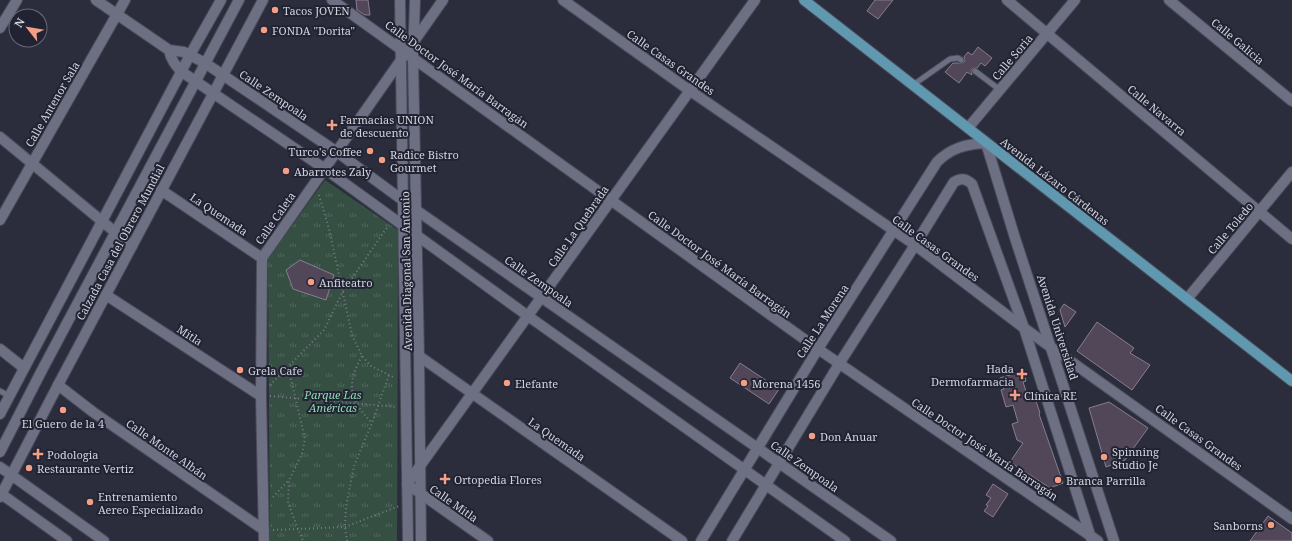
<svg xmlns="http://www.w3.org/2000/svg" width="1292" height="541" font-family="'Noto Serif',serif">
	<defs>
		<pattern id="park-tufts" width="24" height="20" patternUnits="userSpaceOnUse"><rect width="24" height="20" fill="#355043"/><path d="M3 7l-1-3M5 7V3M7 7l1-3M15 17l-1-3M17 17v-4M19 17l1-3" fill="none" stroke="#51685e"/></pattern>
	</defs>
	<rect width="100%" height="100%" fill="#2b2d3d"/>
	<path fill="url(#park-tufts)" d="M325,180L398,230L397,541H270L268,259Z"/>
	<path fill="#514758" stroke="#877d8e" d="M356,0H368L370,15H365L357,10Z
		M875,0H893L878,19L867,11Z
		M978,47L992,58L985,66L981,63L977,68H973L971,70L972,74V75L967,72L959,83L945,72L953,63H963L965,61L964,57L968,52L972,55Z
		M300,260L334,275L326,300L293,289L286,270Z
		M1064,304L1076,312L1065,327L1060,310Z
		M1097,322L1134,348L1130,353L1150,365L1132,390L1077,351Z
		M740,363L779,389L769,404L730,378Z
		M1023,371L1026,381L1023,382L1029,400L1035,398L1040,413L1039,414L1063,483L1050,488L1010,462L1023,443L1017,440L1012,424L1018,422L1013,405L1006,407L1001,390L1004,389L1000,378Z
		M1109,402L1148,428L1125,460L1106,467L1089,408Z
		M993,484L1008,494L993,517L984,511L988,506L986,505L991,498L986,495Z
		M1268,516L1292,533V541H1250Z"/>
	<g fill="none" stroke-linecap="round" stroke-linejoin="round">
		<g stroke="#484a58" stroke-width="7">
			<path id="lane" d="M975,71L1000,90
				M913,85L950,59L958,58L961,60
				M0,391L9,396"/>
		</g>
		<g stroke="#484a58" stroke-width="12">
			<path id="street" d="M96,0L169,50L184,52L205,63L337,152L416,210L891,541
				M332,0L818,349L1098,541
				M563,0L689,90L915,245L1024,328L1292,519
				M1007,0L1292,239
				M1169,0L1292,101
				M0,28L17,0
				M169,50C171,60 175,65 182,72L325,169L528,316L845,541
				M968,128L1075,0
				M0,137L132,246
				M161,190L262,258
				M0,220L125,0
				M106,295L261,396
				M1187,299L1292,172
				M0,349L24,368
				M419,356L682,541
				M58,385L93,412L264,530
				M264,541L261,396L262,258L443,0
				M488,541L407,484L755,0"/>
		</g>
		<g stroke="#484a58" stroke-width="12">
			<path id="secondary" d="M400,0L408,541
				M415,0L413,58L419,356L421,541
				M0,414L190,55L221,0
				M0,452L41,372L239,0
				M0,467L104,541
				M0,493L67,541
				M0,497L58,385L263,0
				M701,541L818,349L937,162C951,148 966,144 986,143L1015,238L1114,541
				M732,541L839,364L915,245L954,182C961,178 965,178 972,184L1024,328L1092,541"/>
		</g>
		<g stroke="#484a58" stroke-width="12">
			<path id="primary" d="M804,0L1292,381"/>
		</g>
		<path stroke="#787a87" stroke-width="2" stroke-dasharray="1 3" stroke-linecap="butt" d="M319,195L329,229L352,335L362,356L371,366L395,378
			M362,356C346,385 349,399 372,423
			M288,367L305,439L302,454L289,480L288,503L303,541
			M270,385L324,330L342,293L388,226
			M270,396L397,407
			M273,497L288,481
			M273,530L345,527L399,506
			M347,541L345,527L346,507L354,466L372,423L389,375"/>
		<use href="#lane" stroke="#6d7083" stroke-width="5"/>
		<use href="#street" stroke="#6d7083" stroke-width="10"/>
		<use href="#secondary" stroke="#6d7083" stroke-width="10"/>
		<use href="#primary" stroke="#6098af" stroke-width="10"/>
	</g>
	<g fill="#f49e86" stroke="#212333" stroke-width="1.5">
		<circle cx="275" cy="10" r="4"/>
		<circle cx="264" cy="30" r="4"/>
		<path d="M330 119h4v4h4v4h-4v4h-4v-4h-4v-4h4z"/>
		<circle cx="370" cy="151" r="4"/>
		<circle cx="382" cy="160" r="4"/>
		<circle cx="286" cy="171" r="4"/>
		<circle cx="311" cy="282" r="4"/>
		<circle cx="240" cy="370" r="4"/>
		<path d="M1020 368h4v4h4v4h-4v4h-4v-4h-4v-4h4z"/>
		<circle cx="507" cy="383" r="4"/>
		<circle cx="744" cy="383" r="4"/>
		<path d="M1013 389h4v4h4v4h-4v4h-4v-4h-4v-4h4z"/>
		<circle cx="63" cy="410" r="4"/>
		<circle cx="812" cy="436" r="4"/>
		<path d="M36 448h4v4h4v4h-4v4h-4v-4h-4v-4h4z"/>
		<circle cx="1104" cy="457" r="4"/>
		<circle cx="29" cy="468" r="4"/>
		<path d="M443 473h4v4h4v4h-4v4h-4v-4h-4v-4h4z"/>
		<circle cx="1058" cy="480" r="4"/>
		<circle cx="90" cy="502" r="4"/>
		<circle cx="1271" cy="525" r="4"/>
	</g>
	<g text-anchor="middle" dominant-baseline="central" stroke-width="4" stroke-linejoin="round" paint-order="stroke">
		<g font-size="11" fill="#d1d3de" stroke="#212333" text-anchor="start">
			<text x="283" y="10">Tacos JOVEN</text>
			<text x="272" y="30">FONDA "Dorita"</text>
			<text x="340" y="119">Farmacias UNION<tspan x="340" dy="13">de descuento</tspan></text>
			<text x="362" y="151" text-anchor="end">Turco's Coffee</text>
			<text x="390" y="154">Radice Bistro<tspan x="390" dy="13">Gourmet</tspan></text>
			<text x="294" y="171">Abarrotes Zaly</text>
			<text x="319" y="282">Anfiteatro</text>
			<text x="1014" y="368" text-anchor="end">Hada<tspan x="1014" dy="13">Dermofarmacia</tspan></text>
			<text x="248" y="370">Grela Cafe</text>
			<text x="515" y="383">Elefante</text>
			<text x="752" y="383">Morena 1456</text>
			<text x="1024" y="395">Clínica RE</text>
			<text x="63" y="423" text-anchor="middle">El Guero de la 4</text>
			<text x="820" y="436">Don Anuar</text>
			<text x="1112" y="451">Spinning<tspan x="1112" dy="13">Studio Je</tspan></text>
			<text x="47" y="454">Podologia</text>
			<text x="37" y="468">Restaurante Vertiz</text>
			<text x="454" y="479">Ortopedia Flores</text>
			<text x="1066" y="480">Branca Parrilla</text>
			<text x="98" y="496">Entrenamiento<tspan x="98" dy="13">Aereo Especializado</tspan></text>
			<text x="1263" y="525" text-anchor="end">Sanborns</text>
		</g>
		<g font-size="11" fill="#d1d3de" stroke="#212333">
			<text transform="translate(1238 41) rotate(40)">Calle Galicia</text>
			<text transform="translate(1012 57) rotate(-50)">Calle Soria</text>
			<text transform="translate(671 62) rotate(35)">Calle Casas Grandes</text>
			<text transform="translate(457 74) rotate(36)">Calle Doctor José María Barragán</text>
			<text transform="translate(274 95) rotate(34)">Calle Zempoala</text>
			<text transform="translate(52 104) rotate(-60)">Calle Antenor Sala</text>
			<text transform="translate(1157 110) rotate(40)">Calle Navarra</text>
			<text transform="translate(1055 181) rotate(38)">Avenida Lázaro Cárdenas</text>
			<text transform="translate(219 214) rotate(34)">La Quemada</text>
			<text transform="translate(275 218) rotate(-55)">Calle Caleta</text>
			<text transform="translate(578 226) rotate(-55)">Calle La Quebrada</text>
			<text transform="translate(1230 228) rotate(-50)">Calle Toledo</text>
			<text transform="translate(120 242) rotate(-62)">Calzada Casa del Obrero Mundial</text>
			<text transform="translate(936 248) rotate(36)">Calle Casas Grandes</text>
			<text transform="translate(720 264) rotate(36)">Calle Doctor José María Barragán</text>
			<text transform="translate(406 271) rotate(-91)">Avenida Diagonal San Antonio</text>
			<text transform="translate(539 281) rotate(35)">Calle Zempoala</text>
			<text transform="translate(822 321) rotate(-57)">Calle La Morena</text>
			<text transform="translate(1058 327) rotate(72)">Avenida Universidad</text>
			<text transform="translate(190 335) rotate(33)">Mitla</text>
			<text transform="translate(1199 437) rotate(36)">Calle Casas Grandes</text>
			<text transform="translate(557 439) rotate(35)">La Quemada</text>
			<text transform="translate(167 449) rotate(35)">Calle Monte Albán</text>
			<text transform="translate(985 449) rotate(34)">Calle Doctor José María Barragán</text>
			<text transform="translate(805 466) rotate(35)">Calle Zempoala</text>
			<text transform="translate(454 503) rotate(35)">Calle Mitla</text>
		</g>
		<g font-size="11" font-style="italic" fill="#92dab6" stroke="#212333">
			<text x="333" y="394">Parque Las<tspan x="333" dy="13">Américas</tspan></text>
		</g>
	</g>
	<g transform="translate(28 28) rotate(301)"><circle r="19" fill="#212333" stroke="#676977"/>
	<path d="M0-3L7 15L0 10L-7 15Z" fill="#f49e86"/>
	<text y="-6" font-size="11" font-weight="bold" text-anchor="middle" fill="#d1d3de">N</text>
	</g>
</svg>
